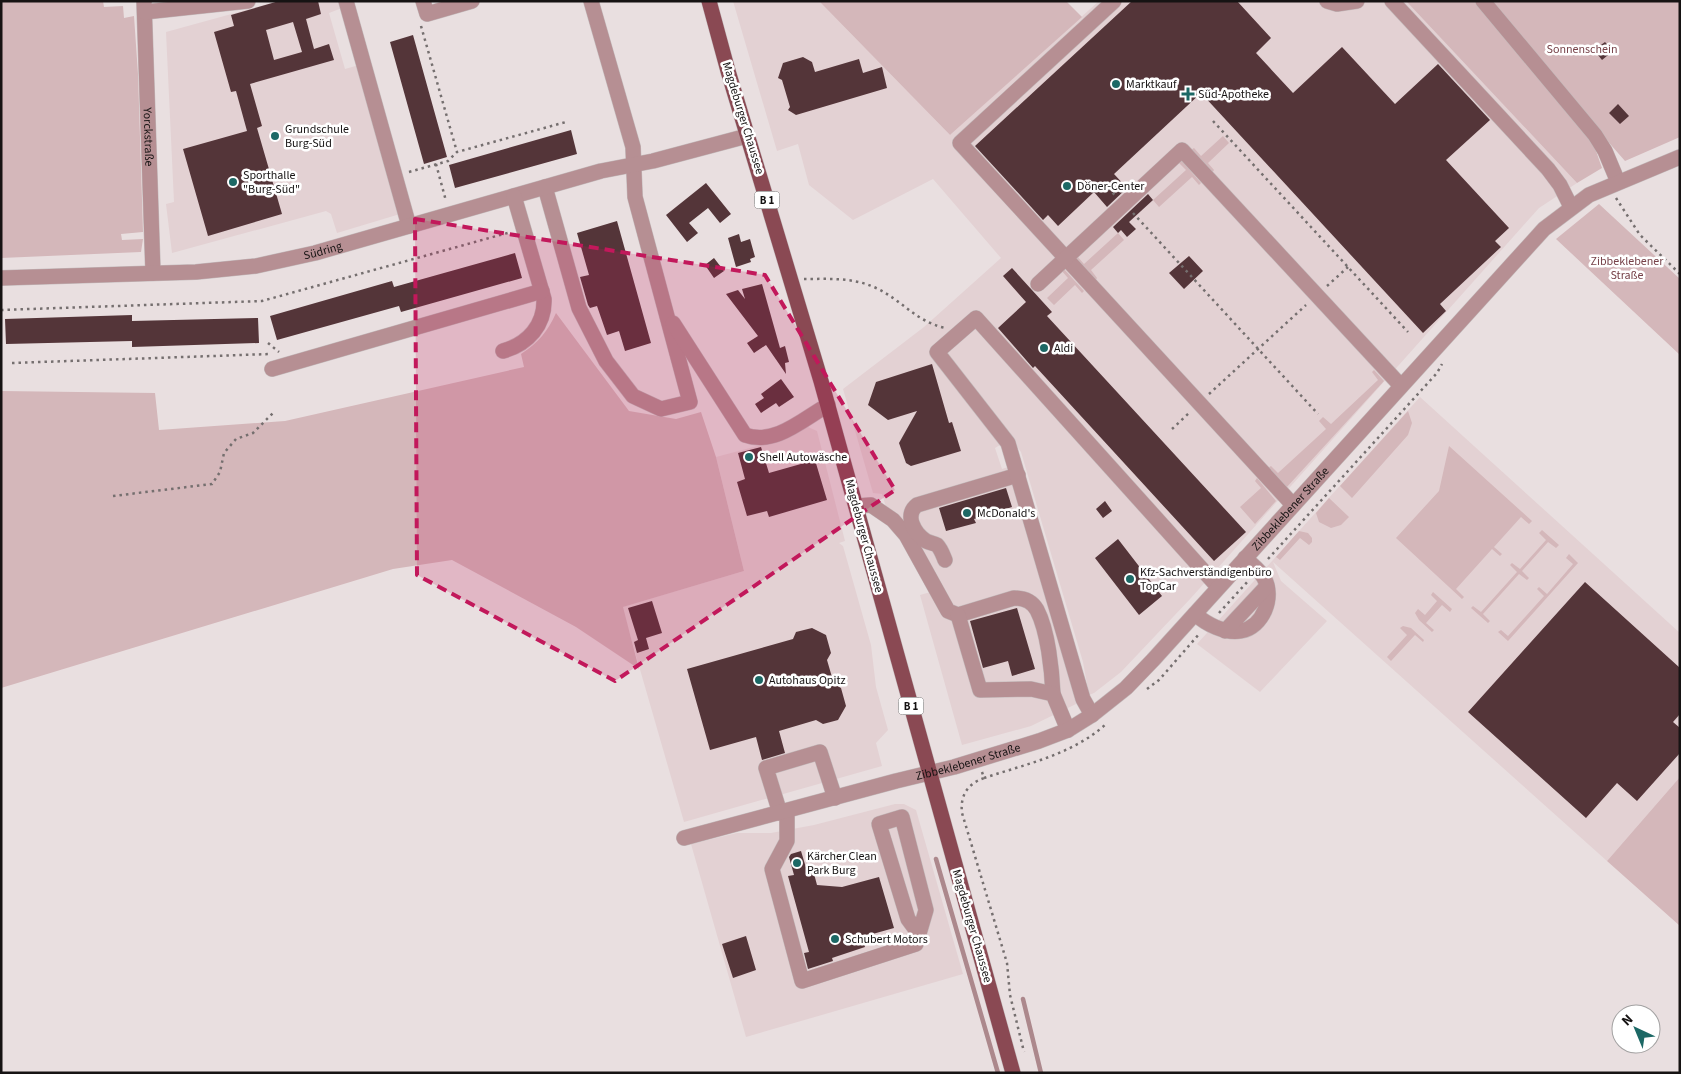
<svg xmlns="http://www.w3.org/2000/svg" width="1681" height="1074" viewBox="0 0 1681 1074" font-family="'Source Sans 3',sans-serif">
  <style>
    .built { fill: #e3d1d3 }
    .green { fill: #d4b7ba }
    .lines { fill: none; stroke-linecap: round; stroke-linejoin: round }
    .stream { stroke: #ac888c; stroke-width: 4.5 }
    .building { fill: #543539; fill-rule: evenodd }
    .minor-casing { stroke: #c3babb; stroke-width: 16 }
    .major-casing { stroke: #c3babb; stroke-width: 16 }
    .path { stroke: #756f6f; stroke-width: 2.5; stroke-dasharray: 2.5 4; stroke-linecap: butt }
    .minor { stroke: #b68f93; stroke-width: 15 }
    .major { stroke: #8a4953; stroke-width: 15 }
    .marked { fill: #c2185b; fill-opacity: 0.2; stroke: #c2185b; stroke-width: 4; stroke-dasharray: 10 6; stroke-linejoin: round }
    .poi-dot { fill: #1c6865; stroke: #fff; stroke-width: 2 }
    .labels { text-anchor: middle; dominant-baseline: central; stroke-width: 5; stroke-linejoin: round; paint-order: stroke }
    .shield { fill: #fff; stroke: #5c5a5a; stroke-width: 1 }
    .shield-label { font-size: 11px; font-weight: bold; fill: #161313 }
    .park-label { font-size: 12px; fill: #774249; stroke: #fff }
    .poi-label { font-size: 12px; fill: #161313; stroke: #fff; text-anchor: start }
    .street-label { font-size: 12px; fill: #161313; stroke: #fff }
  </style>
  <rect width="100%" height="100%" fill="#e9dfe0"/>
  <path class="built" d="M279,1H340L342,8L329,13L345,69L359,65L400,214L337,233L331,214L326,211L172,253L166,204L174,202L166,32Z
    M733,1H819L950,135L1099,1H1406L1577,183L1539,208L1191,598L1121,672L1094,693L1089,695L1083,662L1021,452L985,406L973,410L1000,445L995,448L1002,469L1008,467L1072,682L1076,704L1031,726L962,745L920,595L941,589L886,507L882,494L873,493L843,389L924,327L1001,258L933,179L853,220L809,185L798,144L777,151Z
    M1420,397L1680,633V777L1607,861L1273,562L1281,581L1327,621L1260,692L1197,644Z
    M808,427L817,431L845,541L839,543L843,546L871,645L876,687L888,730L876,743L882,766L684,822L622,607L744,571L716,457L772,442Z
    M895,804H904L916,810L963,974L746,1037L691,844L737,833H771L814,825Z"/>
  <path class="green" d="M1,1H103L104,7L123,6L124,18L134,16L138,74L143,232L121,234L122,240L143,239L141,252L1,258Z
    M819,1H1066L1082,17L950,135Z
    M1406,1H1476L1590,134L1602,168L1577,183Z
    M1485,1H1680V137L1625,161Z
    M1223,136L1229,143L1208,163L1214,170L1212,173L1191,150L1194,148L1201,156Z
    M1181,160L1201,183L1199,185L1192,177L1159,207L1153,200L1186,170L1178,162Z
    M1599,204L1680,279V355L1556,239Z
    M1118,233L1124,240L1091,270L1097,278L1095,281L1074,258L1077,256L1084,264Z
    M1063,268L1084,291L1082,293L1075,285L1054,305L1047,298L1068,278L1061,270Z
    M556,313L629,411L676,419L701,412L716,457L744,571L623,607L639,669L576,627L452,560L393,569L1,688V391L155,393L159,430L285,421L524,367L521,354C538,343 548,331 556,313Z
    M1374,370L1384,381L1286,488L1268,468L1271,466L1278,473L1326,429L1319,421L1323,417L1331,424L1378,380L1372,372Z
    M1408,411L1412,423L1408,435L1352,498L1340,486Z
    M1449,446L1532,521L1529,524L1521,517L1494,547L1502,554L1500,556L1492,549L1456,589L1464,597L1462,599L1396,538L1439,491Z
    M1257,478L1276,501L1255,524L1240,507L1261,488L1255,481Z
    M1329,498L1349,517L1341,525L1331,528L1319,522L1316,513Z
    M1542,530L1559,545L1556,548L1548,542L1522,571L1529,578L1527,580L1519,574L1483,614L1490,621L1488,623L1471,608L1473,606L1481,612L1517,572L1510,565L1512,563L1520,569L1546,540L1539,533Z
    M1299,531L1308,533L1312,538V542L1309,545L1300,538L1280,560L1276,557Z
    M1569,554L1578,563L1508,641L1498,632L1501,630L1508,636L1544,596L1537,589L1539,587L1547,594L1573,564L1566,558Z
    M1433,592L1452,609L1450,612L1442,605L1426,623L1434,630L1432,632L1419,620L1415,613L1418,609L1425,615L1437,601L1431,595Z
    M1403,626L1411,628L1424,640L1423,642L1415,635L1391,661L1387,657L1407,635L1400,628Z
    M1680,777V926L1607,861Z"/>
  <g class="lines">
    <path class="stream" d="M936,859L998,1073
      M1023,999L1041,1073"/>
  </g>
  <path class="building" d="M279,1H318L321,14L306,19L314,49L329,44L334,60L250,84L262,126L257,128L282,214L208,236L183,149L247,131L236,91L231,92L214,32L234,26L231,15ZM293,22L302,52L274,60L266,30Z
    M1132,1H1237L1271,38L1256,53L1293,93L1342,47L1395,104L1438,64L1490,120L1446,160L1509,228L1495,241L1501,247L1440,304L1446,311L1423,333L1201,93L1114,174L1127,188L1107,207L1094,192L1058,226L1048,215L1043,220L975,146Z
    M413,35L447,157L424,164L390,42Z
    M1605,42L1613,51L1602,60L1594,50Z
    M803,57L812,62L815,72L859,59L863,73L882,67L887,88L796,115L788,110L790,107L782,80L778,78L783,63Z
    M1618,104L1629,116L1620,124L1609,113Z
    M571,130L577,154L455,188L449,165Z
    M706,183L731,214L720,223L708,208L689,223L698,233L687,242L666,215Z
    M1148,194L1153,200L1129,222L1136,229L1127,237L1121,230L1118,233L1113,227Z
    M617,221L651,343L625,351L619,331L607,335L597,306L590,308L588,305L580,277L589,275L577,233Z
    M739,234L741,242L750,239L755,257L750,259L751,262L736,267L728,238Z
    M515,253L522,278L401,312L399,306L277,340L270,316L392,281L394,287Z
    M1189,256L1203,271L1184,289L1169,273Z
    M714,258L724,271L714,278L705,265Z
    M1012,268L1052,312L1047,316L1246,532L1214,561L1035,366L1033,368L998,328L1026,302L1003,276Z
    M762,284L780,348L785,346L789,362L785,363L786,374L766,345L754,353L747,343L758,336L726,294L738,290L745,299L742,289Z
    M132,315V321L258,318L259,343L132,347V341L6,344L5,319Z
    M932,364L949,423L952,422L961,451L911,466L906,463L899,443L917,411L888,420L868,405L876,382Z
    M781,379L794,397L779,407L776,403L761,413L755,404L764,398L761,394Z
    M761,447L769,473L815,460L827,500L769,517L767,511L747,516L737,482L745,479L738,453Z
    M1006,488L1012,507L974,519L976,523L946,531L939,508Z
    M1105,501L1112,511L1103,518L1096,509Z
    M1118,539L1162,596L1139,615L1095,558Z
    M1585,582L1680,668V714L1673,722L1680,728V753L1637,801L1617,783L1586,818L1468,712Z
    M652,601L662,633L646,638L649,649L637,653L634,642L638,640L628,608Z
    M1017,608L1035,669L1012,676L1008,661L983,668L970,621Z
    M812,628L826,635L831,653L827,660L834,684L841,688L846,706L838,720L823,724L816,720L779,731L785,753L762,760L756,737L710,750L687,669L793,639L796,632Z
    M801,851L807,871L813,870L817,885L842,887L879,877L894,928L862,937L865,947L832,958L833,961L808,969L804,953L809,952L788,876L794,875L789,857L791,854Z
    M746,936L756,970L733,978L722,944Z"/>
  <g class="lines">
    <defs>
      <g id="minor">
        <path id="s1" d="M144,1L153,273"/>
        <path d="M346,1L409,226"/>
        <path d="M423,1L427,14L472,1"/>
        <path d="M1114,1L960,143L1293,505"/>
        <path d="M1327,1L1337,4L1357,1"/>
        <path d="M1392,1L1548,169L1560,185L1571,207"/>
        <path d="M1483,1L1595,135L1605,151L1618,182"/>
        <path d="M145,12L248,1"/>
        <path d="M545,187L579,308L606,361L633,396L661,409L690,402L635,197L633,147L591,1"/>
        <path id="s2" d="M1,278L196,272L256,266L315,253L601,171L653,161L747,136"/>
        <path d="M1038,284L1182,150L1401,386"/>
        <path d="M673,323L745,435C775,446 803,419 828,405"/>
        <path d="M503,351C528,344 545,325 544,299L514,196"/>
        <path d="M272,369L542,291"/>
        <path d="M856,506L871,505L893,520L906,535L948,611L958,615L1014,598C1023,598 1032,601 1037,610C1048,631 1052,671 1053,694"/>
        <path d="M945,560C943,555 941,549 937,545C934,543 930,543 926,541C914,533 904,515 917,505L1018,475"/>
        <path d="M1195,614C1206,624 1225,634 1241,631C1263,627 1275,597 1264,578C1260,570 1251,564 1245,558"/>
        <path d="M958,615L980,690L1031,689L1053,694L1068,730"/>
        <path d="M1225,631L1267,586"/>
        <path d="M1092,715L1083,699L1008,443L937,352L976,318L1218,587"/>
        <path d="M787,811V841L772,869L802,981L916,944L926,910L902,817L879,824L908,919L919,934"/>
        <path d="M780,813L766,768L820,752L835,798"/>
        <path id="s3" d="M684,838L896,781L954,767L1039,741L1068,730L1092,715L1126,688L1153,660L1544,229L1589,195L1680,157"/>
      </g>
      <path id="major" d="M709,1L728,71L821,381L1013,1073"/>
    </defs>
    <use href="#minor" class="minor-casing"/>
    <use href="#major" class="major-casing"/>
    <path class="path" d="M421,26L457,152
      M1213,121L1408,332
      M436,164L446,201
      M409,172L448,161L457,152L566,122
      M1103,184L1115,195
      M1616,198L1640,235L1680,274
      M1133,213L1318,414
      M804,279C828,279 853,277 876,288C902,300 915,321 945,328
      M1327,286L1348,267
      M1,310L262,301L511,232
      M268,343L279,352
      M12,363L270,354
      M1209,394L1306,305
      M1172,429L1189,413
      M113,496L212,484L220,472L224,453L236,439L253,433L273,413
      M1268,559L1437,373L1442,364
      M1219,613L1249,580
      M1147,689L1159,680L1200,633
      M982,772L984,778C967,784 960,796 962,813L1007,963L1010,995L1024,1052
      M984,778C1026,764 1071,755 1105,725"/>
    <use href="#minor" class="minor"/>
    <use href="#major" class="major"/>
  </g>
  <path class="marked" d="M415,219L765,275L895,490L615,681L417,575Z"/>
  <g class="poi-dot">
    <circle cx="1116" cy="84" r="5"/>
    <path d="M1185.5 86.5h5v5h5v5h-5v5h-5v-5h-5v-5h5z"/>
    <circle cx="275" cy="136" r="5"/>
    <circle cx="233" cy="182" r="5"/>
    <circle cx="1067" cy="186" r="5"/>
    <circle cx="1044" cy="348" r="5"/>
    <circle cx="749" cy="457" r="5"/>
    <circle cx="967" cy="513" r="5"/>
    <circle cx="1130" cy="579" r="5"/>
    <circle cx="759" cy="680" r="5"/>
    <circle cx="797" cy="863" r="5"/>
    <circle cx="835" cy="939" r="5"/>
  </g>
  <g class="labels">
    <g class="shield">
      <rect x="754.5" y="191.5" width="25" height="17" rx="4"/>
      <rect x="898.5" y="697.5" width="25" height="17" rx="4"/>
    </g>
    <g class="shield-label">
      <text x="767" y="200">B 1</text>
      <text x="911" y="706">B 1</text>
    </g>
    <g class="park-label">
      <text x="1582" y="49">Sonnenschein</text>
      <text x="1627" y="261">Zibbeklebener<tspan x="1627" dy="14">Straße</tspan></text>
    </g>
    <g class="poi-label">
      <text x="1126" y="84">Marktkauf</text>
      <text x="1198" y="94">Süd-Apotheke</text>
      <text x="285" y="129">Grundschule<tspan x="285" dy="14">Burg-Süd</tspan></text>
      <text x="243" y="175">Sporthalle<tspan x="243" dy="14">"Burg-Süd"</tspan></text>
      <text x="1077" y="186">Döner-Center</text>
      <text x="1054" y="348">Aldi</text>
      <text x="759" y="457">Shell Autowäsche</text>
      <text x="977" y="513">McDonald's</text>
      <text x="1140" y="572">Kfz-Sachverständigenbüro<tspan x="1140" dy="14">TopCar</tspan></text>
      <text x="769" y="680">Autohaus Opitz</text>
      <text x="807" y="856">Kärcher Clean<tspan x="807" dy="14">Park Burg</tspan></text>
      <text x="845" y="939">Schubert Motors</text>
    </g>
    <g class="street-label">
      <text transform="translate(743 118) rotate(73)">Magdeburger Chaussee</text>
      <text stroke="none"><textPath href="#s1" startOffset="136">Yorckstraße</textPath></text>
      <text stroke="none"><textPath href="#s2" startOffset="324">Südring</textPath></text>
      <text stroke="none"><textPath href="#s3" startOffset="714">Zibbeklebener Straße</textPath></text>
      <text transform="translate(864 536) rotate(75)">Magdeburger Chaussee</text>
      <text stroke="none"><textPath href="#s3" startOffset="294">Zibbeklebener Straße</textPath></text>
      <text transform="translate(972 926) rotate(74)">Magdeburger Chaussee</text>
    </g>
  </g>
  <rect width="1681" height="1074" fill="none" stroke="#161313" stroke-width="5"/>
  <g transform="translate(1636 1029) rotate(316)"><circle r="24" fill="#ffffff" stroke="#a2a1a1"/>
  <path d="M0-4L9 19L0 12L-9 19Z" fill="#1c6865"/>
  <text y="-8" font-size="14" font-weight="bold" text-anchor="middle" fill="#161313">N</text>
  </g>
</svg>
